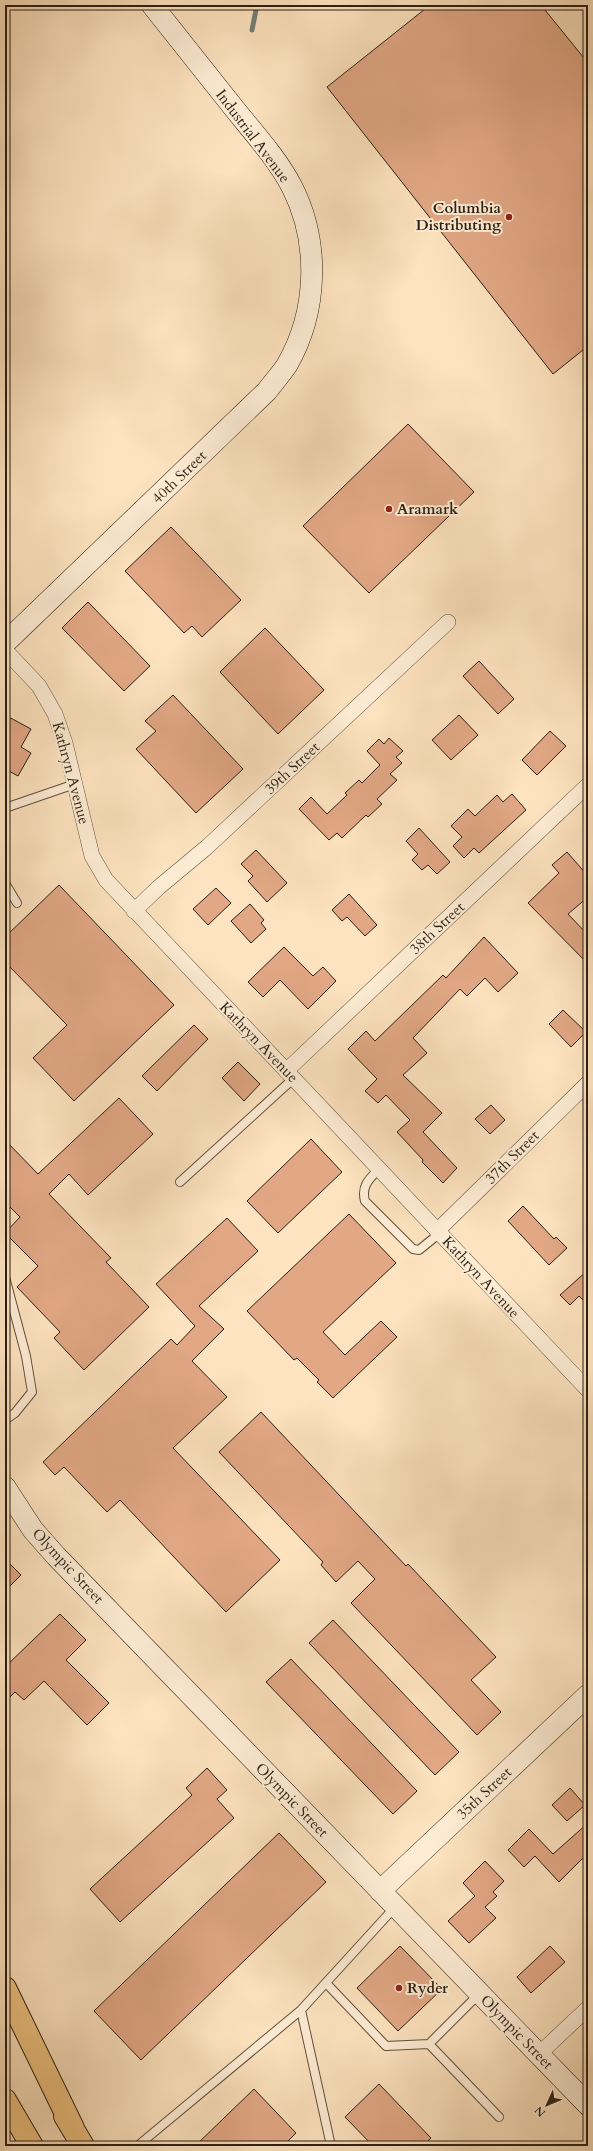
<svg xmlns="http://www.w3.org/2000/svg" width="593" height="2151" viewBox="0 0 593 2151" font-family="Cardo,serif">
  <style>
    .lines { fill: none; stroke-linecap: round; stroke-linejoin: round }
    .stream { stroke: #747d78; stroke-width: 5 }
    .building { fill: #e2a886; stroke: #2b1e13 }
    .lane-casing { stroke: #604f3e; stroke-width: 10 }
    .street-casing { stroke: #604f3e; stroke-width: 16 }
    .secondary-casing { stroke: #2b1e13; stroke-width: 22 }
    .highway-casing { stroke: #2b1e13; stroke-width: 24 }
    .lane { stroke: #feedd5; stroke-width: 8 }
    .street { stroke: #feedd5; stroke-width: 15 }
    .secondary { stroke: #feedd5; stroke-width: 21 }
    .highway { stroke: #eec280; stroke-width: 22 }
    .poi-dot { fill: #8f2418; stroke: #feedd5; stroke-width: 1.5 }
    .labels { text-anchor: middle; dominant-baseline: central; stroke-width: 4; stroke-linejoin: round; paint-order: stroke }
    .street-label { font-size: 15px; fill: #2b1e13; stroke: #feedd5 }
    .poi-label { font-size: 15px; font-weight: bold; fill: #2b1e13; stroke: #feedd5; text-anchor: start }
  </style>
  <rect width="100%" height="100%" fill="#fde3bf"/>
  <filter id="stains"><feTurbulence type="fractalNoise" baseFrequency=".005" numOctaves="4"/><feColorMatrix values="0 0 0 0 .2 0 0 0 0 .09 0 0 0 0 .02 0 0 0 .5 -.17"/></filter>
  <radialGradient id="worn" r=".72"><stop offset=".6" stop-color="#630" stop-opacity="0"/><stop offset="1" stop-color="#630" stop-opacity=".3"/></radialGradient>
  <g class="lines">
    <path class="stream" d="M252,30L257,5"/>
  </g>
  <path class="building" d="M430,5H541L588,63V346L553,374L327,87Z
    M408,424L474,492L369,593L303,526Z
    M171,527L241,600L202,637L192,626L184,633L125,571Z
    M88,602L150,666L124,691L62,628Z
    M265,628L324,690L278,734L220,672Z
    M479,661L514,699L498,714L463,676Z
    M173,695L243,769L196,813L136,749L156,731L145,721Z
    M5,715L31,729L21,747L31,753L18,776L5,769Z
    M459,715L478,735L451,760L432,740Z
    M550,731L566,746L537,775L522,760Z
    M389,738L403,751L396,757L402,763L390,774L397,780L377,799L382,804L368,817L366,815L342,838L337,833L329,840L299,809L311,797L327,814L347,795L345,793L359,780L362,783L380,765L367,751L379,739L384,744Z
    M512,794L526,810L479,853L474,848L464,858L453,846L462,837L451,826L468,809L475,816L497,795L503,802Z
    M419,828L450,862L437,874L428,865L422,870L412,860L418,854L406,841Z
    M256,850L287,883L267,902L248,881L253,876L241,864Z
    M567,852L588,876V897L568,914L588,935V964L528,903L559,873L552,865Z
    M59,885L174,1005L74,1101L33,1058L67,1025L5,962V937Z
    M216,888L231,903L208,925L193,909Z
    M349,894L377,925L365,936L347,917L342,921L332,910Z
    M250,904L264,920L261,923L266,929L251,943L231,921Z
    M484,937L518,973L498,992L485,978L467,996L460,989L413,1038L427,1053L403,1075L442,1113L423,1132L457,1168L443,1183L422,1162L423,1160L397,1132L410,1120L386,1095L378,1103L365,1091L377,1079L348,1049L366,1031L375,1041L443,975L446,978Z
    M284,947L313,976L323,967L336,981L308,1009L280,980L263,997L248,982Z
    M563,1010L586,1032L571,1047L549,1024Z
    M194,1025L208,1039L157,1091L142,1076Z
    M238,1062L260,1084L244,1101L222,1078Z
    M119,1098L153,1134L88,1195L69,1174L49,1194L111,1258L106,1262L149,1307L84,1370L54,1338L60,1332L17,1287L38,1266L5,1233L20,1217L5,1202V1140L38,1174Z
    M491,1105L505,1120L490,1134L475,1119Z
    M311,1139L342,1172L278,1233L247,1201Z
    M523,1206L554,1239L556,1237L567,1248L549,1265L508,1221Z
    M349,1214L396,1263L323,1332L345,1355L381,1321L397,1337L333,1398L317,1382L319,1380L297,1358L294,1360L247,1311Z
    M227,1218L258,1251L199,1306L224,1329L192,1361L227,1397L173,1448L280,1560L226,1612L120,1500L107,1512L64,1467L55,1475L43,1462L171,1339L177,1345L195,1326L156,1284Z
    M588,1270V1305L579,1296L570,1305L560,1295Z
    M261,1412L406,1566L408,1564L496,1657L471,1680L501,1712L477,1735L351,1603L375,1579L358,1561L336,1582L321,1565L323,1562L219,1452Z
    M5,1559L21,1575L5,1591Z
    M60,1614L86,1640L66,1660L109,1703L87,1725L44,1681L24,1700L15,1692L5,1702V1667Z
    M333,1620L459,1752L435,1775L309,1643Z
    M291,1659L417,1791L393,1814L266,1682Z
    M207,1768L227,1790L217,1799L234,1818L120,1922L90,1889L192,1795L186,1788Z
    M570,1788L585,1805L567,1821L552,1805Z
    M588,1823V1853L559,1882L535,1856L524,1867L508,1850L529,1829L553,1854Z
    M279,1833L326,1882L141,2060L94,2011Z
    M485,1861L504,1881L493,1892L497,1896L485,1907L496,1918L469,1943L448,1921L475,1896L463,1883Z
    M400,1946L442,1989L398,2031L357,1988Z
    M550,1946L565,1962L531,1993L517,1977Z
    M379,2084L431,2138L423,2146H373L345,2117Z
    M254,2089L296,2133L283,2146H195Z"/>
  <g class="lines">
    <defs>
      <path id="lane" d="M5,808L75,784
        M5,883L17,903
        M379,1169C369,1179 361,1186 365,1201L413,1249L419,1250L440,1233
        M180,1182L293,1079
        M5,1277L26,1356L32,1392L15,1413L5,1420
        M326,1983L386,2046L429,2044
        M479,1994L429,2044L499,2117
        M143,2146L141,2143L301,2010
        M331,2146L301,2010L395,1907"/>
      <path id="street" d="M5,650L39,686L55,714L65,743L92,856L106,880L588,1390
        M134,911L159,887L207,847L448,622
        M286,1071L588,785
        M437,1231L588,1083
        M539,2054L588,2008"/>
      <path id="secondary" d="M5,643L267,391C273,383 281,374 287,365C318,311 320,242 292,187C277,158 253,132 233,107C206,73 179,39 152,5
        M5,1487L33,1530L56,1556L588,2105
        M380,1891L588,1695"/>
      <path id="highway" d="M5,1988L73,2128
        M5,2100L32,2146
        M65,2116L83,2146"/>
    </defs>
    <use href="#lane" class="lane-casing"/>
    <use href="#street" class="street-casing"/>
    <use href="#secondary" class="secondary-casing"/>
    <use href="#highway" class="highway-casing"/>
    <use href="#lane" class="lane"/>
    <use href="#street" class="street"/>
    <use href="#secondary" class="secondary"/>
    <use href="#highway" class="highway"/>
  </g>
  <g class="poi-dot">
    <circle cx="509" cy="217" r="4"/>
    <circle cx="389" cy="509" r="4"/>
    <circle cx="399" cy="1988" r="4"/>
  </g>
  <g class="labels">
    <g class="street-label">
      <text transform="translate(253 136) rotate(53)">Industrial Avenue</text>
      <text transform="translate(179 477) rotate(-44)">40th Street</text>
      <text transform="translate(292 768) rotate(-43)">39th Street</text>
      <text transform="translate(71 773) rotate(75)">Kathryn Avenue</text>
      <text transform="translate(437 928) rotate(-43)">38th Street</text>
      <text transform="translate(259 1042) rotate(46)">Kathryn Avenue</text>
      <text transform="translate(512 1157) rotate(-45)">37th Street</text>
      <text transform="translate(481 1277) rotate(47)">Kathryn Avenue</text>
      <text transform="translate(68 1566) rotate(47)">Olympic Street</text>
      <text transform="translate(484 1793) rotate(-43)">35th Street</text>
      <text transform="translate(292 1800) rotate(46)">Olympic Street</text>
      <text transform="translate(517 2032) rotate(46)">Olympic Street</text>
    </g>
    <g class="poi-label">
      <text x="501" y="208" text-anchor="end">Columbia<tspan x="501" dy="17">Distributing</tspan></text>
      <text x="397" y="509">Aramark</text>
      <text x="407" y="1988">Ryder</text>
    </g>
  </g>
  <rect width="593" height="2151" fill="none" stroke="#fde3bf" stroke-width="20"/>
  <rect x="6" y="6" width="581" height="2139" fill="none" stroke="#2b1e13" stroke-width="2"/>
  <rect x="10" y="10" width="573" height="2131" fill="none" stroke="#2b1e13"/>
  <g transform="translate(547 2105) rotate(226)" stroke="#feedd5" stroke-width="3" paint-order="stroke">
  <path d="M0-3L7 15L0 10L-7 15Z" fill="#2b1e13"/>
  <text y="-6" font-size="11" font-weight="bold" text-anchor="middle" fill="#2b1e13">N</text>
  </g>
  <rect width="100%" height="100%" filter="url(#stains)"/>
  <rect width="100%" height="100%" fill="url(#worn)"/>
</svg>
